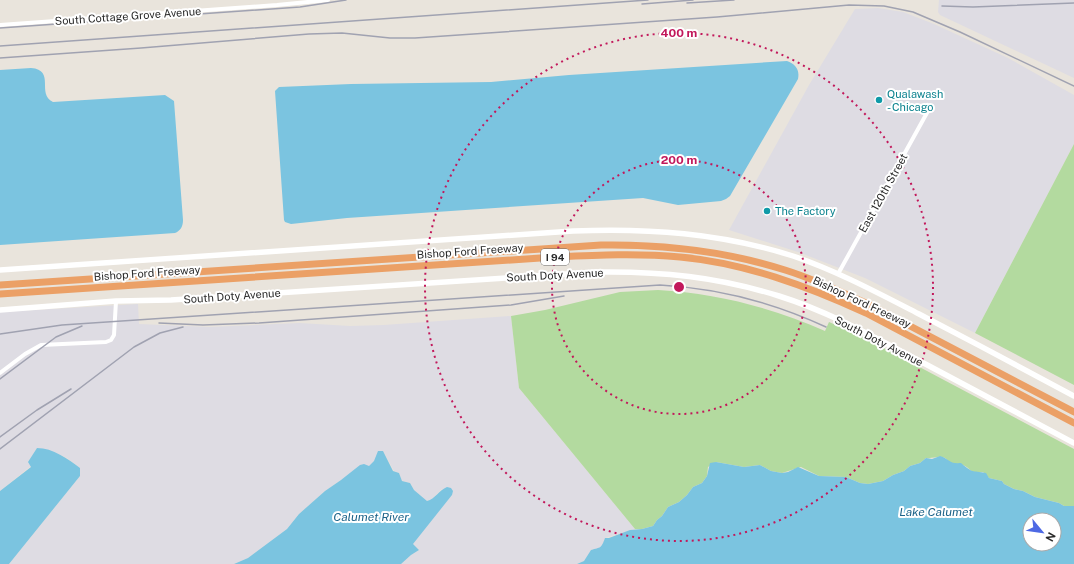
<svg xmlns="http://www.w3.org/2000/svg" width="1074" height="564" viewBox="0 0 1074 564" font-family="'Public Sans',sans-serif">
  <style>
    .industrial { fill: #dedce3 }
    .green { fill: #b3da9f }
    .water { fill: #7bc4e0; fill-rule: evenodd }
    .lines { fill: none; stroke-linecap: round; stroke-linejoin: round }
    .street { stroke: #fff; stroke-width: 4 }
    .secondary { stroke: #fff; stroke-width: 5.5 }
    .highway { stroke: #eba066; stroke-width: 7 }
    .rail { stroke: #a0a2b1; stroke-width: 1.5 }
    .ring { fill: none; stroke: #c2185b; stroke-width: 2; stroke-dasharray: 2 4 }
    .culture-dot { fill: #0f9aa8; stroke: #fff; stroke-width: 1.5 }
    .labels { text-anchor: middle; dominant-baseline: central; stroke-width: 4; stroke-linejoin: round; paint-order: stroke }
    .shield { fill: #fff; stroke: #696969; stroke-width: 1 }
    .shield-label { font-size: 10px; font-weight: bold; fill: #292929 }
    .street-label { font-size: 11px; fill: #292929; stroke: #fff }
    .culture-label { font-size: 11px; fill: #0d838f; stroke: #fff; text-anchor: start }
    .water-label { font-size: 12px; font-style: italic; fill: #1c6389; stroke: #fff }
    .centre { fill: #c2185b; stroke: #fff; stroke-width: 2 }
    .ring-label { font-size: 12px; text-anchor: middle; font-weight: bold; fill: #c2185b; stroke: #fff; stroke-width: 4; stroke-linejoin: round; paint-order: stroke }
  </style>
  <rect width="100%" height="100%" fill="#e9e4dc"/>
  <path class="industrial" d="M939,0H1074V78L940,15L938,12Z
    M878,8L903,12L934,24L1008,58L1074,95V144L975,333L865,278L798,252L729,230L809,85L855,9Z
    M138,304L139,324L209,327L299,323L350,326L384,325L511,316L519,388L635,529L605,538L603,545L598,549H592L584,561L577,564H401L411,555L419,550L412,544L452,495L442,489L431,500L427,501L414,490L410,483L402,481L399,473L394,471L383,451L369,467L341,480L325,491L299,514L287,529L267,544L248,558L234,564H9L80,476V468L67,458L53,452L37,448L29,462L31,466L0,491V312Z"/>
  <path class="green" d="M1074,144V385L975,333Z
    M658,290C716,293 773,308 825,331L829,322L861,336L1074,449V506H1064L1059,503L1035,497L1023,491L1014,489L1004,484L1002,481L989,478L983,472C969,474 972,469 963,465C960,464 956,464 953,464C949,463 948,460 945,458C939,455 933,459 926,458L920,463L910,466L904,471L893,475L883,481L868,484L860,483L846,477L819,476L801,467L782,473L771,471L760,465L744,467L716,462L708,467L707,476L702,483L693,487L687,495L679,502L668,507L662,516L657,520L653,526L642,529H635L519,388L511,316L545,310L620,292Z"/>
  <path class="water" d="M787,61C795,64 800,69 798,79L730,196L726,199L721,201L678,205L643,198L347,218L291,224L285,222L284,220L275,91L279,87L351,84L491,82L569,75Z
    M31,68C56,70 36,94 53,102L165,95L174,101L183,220C183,227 180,231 175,233L0,245V70Z
    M37,448C53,448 68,459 80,468V476L9,564H0V491L31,467L28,462Z
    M378,451H383L393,471L399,473L402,481L410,483L414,490L427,501C435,499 439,490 447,487L451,488L453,491L452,495L413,544L419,550L411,555L401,564H234L248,558L287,529L299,514L325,491L341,480L360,465L364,464L369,466L374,461Z
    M940,456C950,459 948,464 961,463C974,474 971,470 986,473L989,478L1002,481L1004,484L1014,489L1023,491L1035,497L1059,503L1064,506H1074V564H577L584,561L591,550C601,547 601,549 605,538H609L630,530L642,529L653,526L657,520L662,516L668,507L679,502L687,495L693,487L702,483L707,476L710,463L716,462L744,467L760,465L771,471L782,473L788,472L798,467L819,476L846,477L860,483L868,484L883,481L893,475L904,471L910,466L920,463L926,458L932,459ZM1030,520H1054V544H1030Z"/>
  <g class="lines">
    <path class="street" d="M0,25L277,5L328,0
      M838,274L928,111
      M0,373L25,354L41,345L106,342L111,340L114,335L116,301"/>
    <path class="secondary" d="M0,270L573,231C649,228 720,233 793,256C837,271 878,293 919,314C971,341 1022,368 1074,396
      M0,310L116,301L171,300L597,272C661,271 718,277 779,296C827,311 872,336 916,359C969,387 1021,415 1074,443"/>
    <path class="highway" d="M0,285L601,245C664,244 725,251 785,270C814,279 842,292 870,305L1074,412
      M0,294L555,257C597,255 638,253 680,257C745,263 807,286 866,313L1074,423"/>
    <path class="rail" d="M687,3L734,0
      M642,4L693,0
      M942,6L973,7L1074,3
      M0,28L300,7L346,0
      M0,46L648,0
      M0,58L141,48L309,34L342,33L390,38H415L717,17L849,5L884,6L913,12L960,32L1074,86
      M159,323L203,325L259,323L511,305L564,296
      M0,334L62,325L660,285C717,288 774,303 826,327
      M0,379L56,337L82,326
      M0,437L37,410L71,389
      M0,449L134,347L160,333L183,327"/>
  </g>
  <g class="ring">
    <circle cx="679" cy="287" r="127"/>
    <circle cx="679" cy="287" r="254"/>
  </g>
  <g class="culture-dot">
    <circle cx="879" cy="100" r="4"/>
    <circle cx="767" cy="211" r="4"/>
  </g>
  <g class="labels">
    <rect class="shield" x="541" y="249" width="28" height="16" rx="3"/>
    <g class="shield-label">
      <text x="555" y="257">I 94</text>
    </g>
    <g class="street-label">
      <text transform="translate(128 16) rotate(-4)">South Cottage Grove Avenue</text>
      <text transform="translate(883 193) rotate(-61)">East 120th Street</text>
      <text transform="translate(470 251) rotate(-4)">Bishop Ford Freeway</text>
      <text transform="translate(147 273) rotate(-4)">Bishop Ford Freeway</text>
      <text transform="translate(555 275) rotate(-3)">South Doty Avenue</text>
      <text transform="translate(232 296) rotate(-4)">South Doty Avenue</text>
      <text transform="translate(862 302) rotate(25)">Bishop Ford Freeway</text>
      <text transform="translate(879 341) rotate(27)">South Doty Avenue</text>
    </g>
    <g class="culture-label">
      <text x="887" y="94">Qualawash<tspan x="887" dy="13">- Chicago</tspan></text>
      <text x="775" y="211">The Factory</text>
    </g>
    <g class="water-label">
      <text x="936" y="512">Lake Calumet</text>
      <text x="371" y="517">Calumet River</text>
    </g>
  </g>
  <circle cx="679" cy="287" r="6" class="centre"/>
  <g class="ring-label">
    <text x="679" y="37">400 m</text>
    <text x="679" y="164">200 m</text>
  </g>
  <g transform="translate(1042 532) rotate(119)"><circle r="19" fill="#ffffff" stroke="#a9a9a9"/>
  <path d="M0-3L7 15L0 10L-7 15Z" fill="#4e69e4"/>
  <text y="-6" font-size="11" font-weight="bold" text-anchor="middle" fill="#292929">N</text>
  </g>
</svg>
